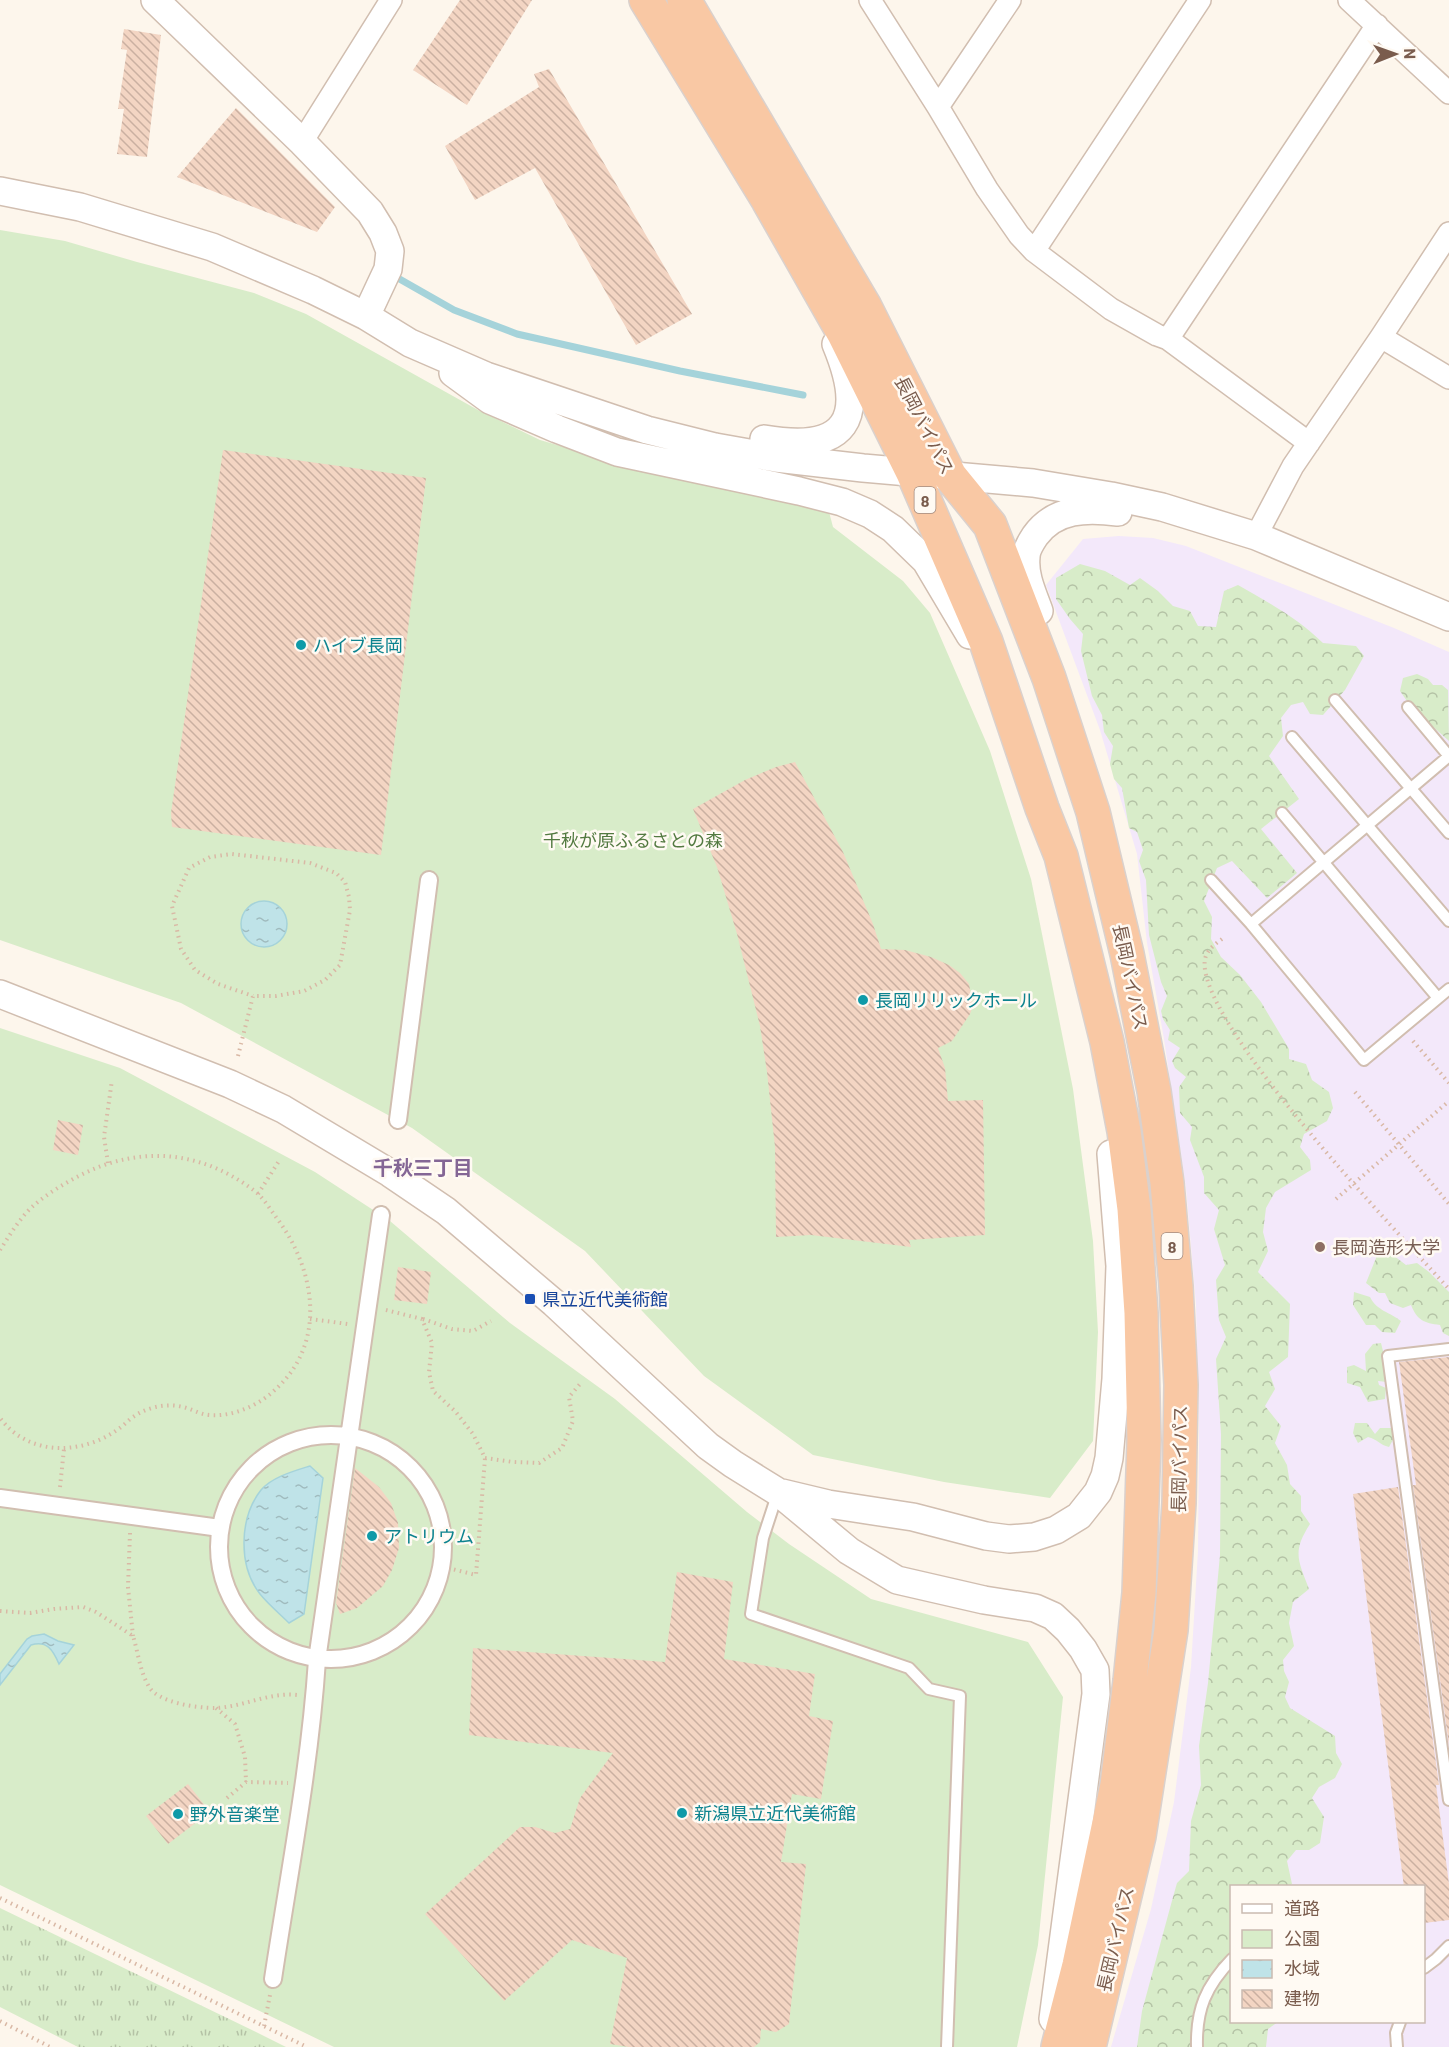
<svg xmlns="http://www.w3.org/2000/svg" width="1449" height="2047" viewBox="0 0 1449 2047" font-family="Barlow,'Noto Sans JP',sans-serif">
  <style>
    .education { fill: #f3e8fa; fill-rule: evenodd }
    .grass { fill: url(#grass-tufts) }
    .forest { fill: url(#forest-crowns) }
    .green { fill: #d8ecc9 }
    .water { fill: url(#water-ripples); stroke: #a5d3da; stroke-width: 1.5 }
    .lines { fill: none; stroke-linecap: round; stroke-linejoin: round }
    .stream { stroke: #a5d3da; stroke-width: 7 }
    .building { fill: url(#building-back-hatch) }
    .service-casing { stroke: #d1beb0; stroke-width: 14 }
    .pedestrian-casing { stroke: #d1beb0; stroke-width: 20 }
    .minor-casing { stroke: #d1beb0; stroke-width: 24 }
    .tertiary-casing { stroke: #d1beb0; stroke-width: 30 }
    .trunk-casing { stroke: #dad1cd; stroke-width: 36 }
    .path { stroke: #d9b8a5; stroke-width: 4; stroke-dasharray: 1.5 4.5; stroke-linecap: butt }
    .service { stroke: #fff; stroke-width: 10 }
    .pedestrian { stroke: #fff; stroke-width: 16 }
    .minor { stroke: #fff; stroke-width: 21 }
    .tertiary { stroke: #fff; stroke-width: 27 }
    .trunk { stroke: #f9c8a4; stroke-width: 33 }
    .culture-dot { fill: #0f9aa8; stroke: #fffaf3; stroke-width: 2 }
    .education-dot { fill: #8d6e63; stroke: #fffaf3; stroke-width: 2 }
    .transit-dot { fill: #1a4fb4; stroke: #fffaf3; stroke-width: 2 }
    .labels { text-anchor: middle; dominant-baseline: central; stroke-width: 5; stroke-linejoin: round; paint-order: stroke }
    .shield { fill: #fffaf3; stroke: #a28b7f; stroke-width: 1.5 }
    .shield-label { font-size: 16px; font-weight: bold; fill: #7a5c4d }
    .street-label { font-size: 18px; fill: #7a5c4d; stroke: #fffaf3 }
    .culture-label { font-size: 18px; fill: #0d838f; stroke: #fffaf3; text-anchor: start }
    .park-label { font-size: 18px; fill: #537a41; stroke: #fffaf3 }
    .education-label { font-size: 18px; fill: #785e54; stroke: #fffaf3; text-anchor: start }
    .transit-label { font-size: 18px; fill: #164399; stroke: #fffaf3; text-anchor: start }
    .neighbourhood-label { font-size: 20px; font-weight: bold; fill: #846695; stroke: #fffaf3 }
  </style>
  <defs>
    <pattern id="grass-tufts" width="24" height="20" patternUnits="userSpaceOnUse" patternTransform="scale(1.5)"><rect width="24" height="20" fill="#d8ecc9"/><path d="M3 7l-1-3M5 7V3M7 7l1-3M15 17l-1-3M17 17v-4M19 17l1-3" fill="none" stroke="#b4c2a5"/></pattern>
    <pattern id="forest-crowns" width="20" height="18" patternUnits="userSpaceOnUse" patternTransform="scale(1.5)"><rect width="20" height="18" fill="#d8ecc9"/><path d="M2 6a3 3 0 1 1 6 0M12 15a3 3 0 1 1 6 0" fill="none" stroke="#b4c2a5"/></pattern>
    <pattern id="water-ripples" width="26" height="14" patternUnits="userSpaceOnUse" patternTransform="scale(1.5)"><rect width="26" height="14" fill="#bfe3e8"/><path d="M2 4q2-2 4 0t4 0M15 11q2-2 4 0t4 0" fill="none" stroke="#a0bbbe"/></pattern>
    <pattern id="building-back-hatch" width="6" height="6" patternUnits="userSpaceOnUse" patternTransform="scale(1.5)"><rect width="6" height="6" fill="#f3d5c3"/><path d="M-1 5l2 2M0 0l6 6M5-1l2 2" fill="none" stroke="#cab0a1"/></pattern>
  </defs>
  <rect width="100%" height="100%" fill="#fdf6ec"/>
  <path class="education" d="M1119,536L1153,538L1186,546L1394,628L1449,652V2047H1111L1151,1909L1174,1802L1191,1667L1198,1551L1199,1433L1196,1305L1186,1188L1164,1039L1147,943L1137,854L1100,730L1046,585L1083,539ZM1232,1886H1424V2022H1232Z"/>
  <path class="grass" d="M0,1908L256,2032L286,2047H78L0,2007Z"/>
  <path class="forest" d="M1080,564L1105,571L1130,585L1140,578L1158,591L1173,606L1190,611L1198,626L1216,627L1224,591L1238,585C1268,602 1299,619 1323,643L1356,646L1364,656L1345,690L1323,715L1310,714L1303,702L1291,705L1281,718L1283,736L1269,756L1299,799L1261,829L1297,873L1267,898L1232,861L1217,868L1204,901L1212,917L1211,939L1221,957L1240,975L1261,1002L1289,1049V1059L1306,1064L1312,1080L1329,1092L1333,1108L1327,1121L1304,1134L1300,1147L1310,1160L1311,1170L1275,1192L1266,1208L1263,1232L1268,1251L1258,1272L1290,1304L1288,1357L1269,1372L1275,1389L1265,1406L1281,1426L1275,1443L1287,1465L1290,1484L1301,1496V1511L1310,1524C1292,1552 1298,1560 1309,1589L1293,1602L1289,1623L1294,1646L1283,1660L1284,1671L1289,1682L1285,1697L1290,1708L1335,1736L1336,1753L1342,1764L1335,1778L1319,1787L1312,1798L1324,1817L1320,1843L1309,1850H1296L1287,1861L1292,1884L1288,1886H1232V2022H1278L1268,2029L1266,2047H1137L1142,2011L1173,1897L1177,1883L1189,1871L1191,1821L1201,1785L1199,1746L1208,1683L1220,1555L1221,1434L1216,1359L1226,1337L1219,1320L1216,1280L1225,1265L1214,1229L1219,1210L1204,1193V1177L1190,1140L1192,1127L1180,1113L1179,1087L1186,1077L1175,1068L1172,1061L1180,1048L1168,1040L1170,1030L1163,1019L1161,1011L1167,996L1161,982L1149,935L1146,880L1139,861L1143,850L1137,832L1129,828L1122,788L1114,779L1110,764L1113,746L1104,732L1102,715L1092,696L1081,651L1083,634L1070,619L1056,599V578Z
    M1417,674L1428,679L1433,685H1442L1448,690L1449,741L1411,707L1400,691L1403,678Z
    M1389,1252L1406,1265L1417,1263L1429,1272L1449,1292V1336L1443,1333L1440,1325C1424,1323 1417,1320 1411,1305L1403,1308L1390,1303L1385,1293H1379L1366,1283L1378,1253Z
    M1354,1292L1370,1297C1377,1311 1390,1312 1401,1321L1395,1333L1382,1332L1375,1325H1366L1353,1305Z
    M1381,1343L1383,1351H1391L1387,1382L1378,1381L1379,1385L1386,1388L1385,1399L1368,1402L1360,1387L1347,1383V1367L1354,1365L1366,1371L1365,1354L1373,1344Z
    M1355,1423H1367L1375,1434L1380,1428H1393L1394,1438L1389,1447C1380,1445 1377,1439 1368,1437L1358,1443L1353,1433Z"/>
  <path class="green" d="M0,230L65,241L137,262L254,293L306,314L478,410L540,440L626,465L752,495L828,508L833,527L903,581L930,613L990,751L1031,879L1073,1089L1093,1241L1098,1332L1093,1441L1050,1498L944,1482L813,1455L704,1376L585,1251L412,1128L181,1003L0,940Z
    M0,1028L120,1068L315,1172L390,1221L510,1323L615,1399L747,1512L789,1544L871,1599L1028,1642L1063,1697L1038,1945L1017,2047H334L0,1885Z"/>
  <path class="water" d="M241 924a23 23 0 1 1 46 0a23 23 0 1 1-46 0Z
    M310,1466L323,1478L304,1614L289,1623C280,1614 268,1604 260,1594C238,1566 239,1518 261,1490C272,1477 294,1471 310,1466Z
    M44,1634L58,1641L74,1645L59,1664C53,1650 47,1640 31,1645L0,1685V1674L27,1639L32,1636Z"/>
  <g class="lines">
    <path class="stream" d="M396,277L454,310L517,334L680,371L803,395"/>
  </g>
  <path class="building" d="M460,0H532L467,105L413,70Z
    M124,29L161,35L147,157L117,154L124,109H118L127,50L121,49Z
    M549,69L692,314L636,345L535,168L475,200L445,146L539,87L534,74Z
    M236,108L335,207L317,232L177,177Z
    M223,450L426,478L381,855L172,827L171,813Z
    M795,762L843,852L873,924L881,949L905,950L931,957L949,965L960,973L969,984L973,1006L970,1014L952,1041L938,1048L945,1068L948,1101L983,1100L985,1235L909,1240L911,1247L811,1235L776,1237L775,1147L767,1072L760,1026L737,934L717,867L693,809L745,780L776,767Z
    M58,1120L83,1125L78,1155L53,1150Z
    M398,1267L431,1272L427,1304L394,1300Z
    M1449,1357V1745L1413,1485H1416L1399,1362Z
    M355,1468L379,1487L391,1503L398,1523L399,1548L392,1570L383,1586L357,1608L340,1614L336,1603Z
    M1398,1487L1439,1785H1436L1449,1884V1920L1424,1923V1887H1404L1353,1494Z
    M677,1572L733,1582L724,1659L815,1674L809,1716L833,1721L821,1799L792,1794L781,1862L806,1864L789,2024L776,2032L761,2029L760,2042L754,2047H629L610,2044L627,1958L572,1940L504,2001L425,1914L520,1827H535L555,1833L570,1829L580,1798L613,1753L469,1735L473,1648L665,1662Z
    M188,1784L210,1812L168,1844L146,1816Z"/>
  <g class="lines">
    <defs>
      <path id="service" d="M1335,700L1449,833
        M1408,707L1448,755
        M1292,737L1449,921
        M1449,756L1251,924L1364,1060L1449,989
        M1282,813L1438,998
        M1211,880L1251,924
        M1449,1349L1388,1356L1449,1800
        M778,1492L763,1538L751,1614L909,1668L929,1689L960,1696L947,2047
        M1424,1968L1436,1959L1449,1946
        M1197,2047C1196,2009 1206,1986 1232,1959
        M1397,2047L1396,2033L1400,2022"/>
      <path id="pedestrian" d="M398,1120L429,880
        M219 1547a112 112 0 1 1 224 0a112 112 0 1 1-224 0Z
        M0,1498L220,1528
        M273,1979C289,1873 310,1767 317,1660L381,1215"/>
      <path id="minor" d="M870,0L938,107L987,189L1019,235L1034,251L1111,309L1157,335L1168,339L1309,443
        M1349,0L1449,93
        M938,107L1010,0
        M302,142L391,0
        M1034,251L1200,0
        M1381,337L1449,378
        M1168,339L1377,25
        M1256,536L1293,466L1381,337L1449,233"/>
      <path id="tertiary" d="M155,0L302,142L370,212L383,233L390,251L388,269L366,316
        M0,191L80,207L212,247L313,290L366,316L410,343L486,376L647,430L715,447L776,458L863,468L1033,483L1111,496L1162,507L1256,536L1449,617
        M453,373L490,400L557,429L617,452L799,491L842,502L870,514L893,529L926,561L970,635
        M764,439C847,453 867,419 836,344
        M1039,611C1033,594 1024,576 1026,557C1026,550 1031,542 1035,536C1055,508 1087,508 1118,512
        M0,994L230,1084L283,1109L390,1173L446,1211L554,1303L708,1446L733,1464L778,1492L849,1551L897,1580L984,1600L1035,1608L1053,1616L1068,1630L1083,1649L1095,1670L1096,1694L1053,2019
        M782,1493L828,1504L913,1517L986,1536L1009,1539L1034,1537L1056,1530L1079,1516L1098,1492L1105,1476L1109,1458L1116,1379L1120,1266L1111,1154"/>
      <path id="trunk" d="M646,0L768,200L843,332L913,473L986,642L1042,808L1061,856L1107,1042L1124,1131L1134,1209L1141,1313L1144,1440L1139,1593L1130,1681L1117,1785L1079,1965L1058,2047
        M684,0L865,307L950,476L990,525L1049,678L1093,812L1127,954L1154,1091L1167,1183L1176,1286L1181,1385L1179,1503L1171,1630L1139,1836L1089,2047"/>
    </defs>
    <use href="#service" class="service-casing"/>
    <use href="#pedestrian" class="pedestrian-casing"/>
    <use href="#minor" class="minor-casing"/>
    <use href="#tertiary" class="tertiary-casing"/>
    <use href="#trunk" class="trunk-casing"/>
    <path class="path" d="M1222,939C1215,944 1207,950 1205,959C1194,1020 1403,1238 1449,1289
      M1413,1041L1449,1083
      M238,1056L253,996H276L304,991L325,980L340,965L350,910L349,897L345,882L336,873L310,863L232,854L210,857L189,868L172,906L181,949L195,970L218,984L253,996
      M1355,1092L1449,1204
      M108,1163L104,1137L112,1080
      M258,1194L279,1161
      M1336,1199L1449,1101
      M0,1250C10,1235 19,1219 32,1207C42,1198 54,1190 66,1183C130,1145 196,1146 256,1192C264,1199 270,1209 276,1217C314,1267 328,1339 278,1387C260,1405 234,1417 209,1415C199,1414 192,1409 183,1407C164,1402 141,1409 128,1421C92,1455 31,1460 0,1418
      M386,1310L422,1319L432,1343L429,1372L433,1391L455,1411L473,1434L485,1458L476,1575L440,1566
      M310,1319L348,1324
      M423,1319L452,1329L473,1331L491,1321
      M485,1458L513,1462L539,1463L562,1448L573,1421L569,1397L580,1384
      M60,1487L64,1449
      M130,1533L128,1587L133,1636
      M0,1611L30,1613L54,1609L83,1607L96,1612L133,1636C138,1652 140,1671 148,1685C156,1703 198,1708 215,1708C243,1707 269,1692 297,1695
      M216,1708L235,1724L245,1757L246,1782
      M227,1798L246,1782L288,1783
      M0,1898L307,2047
      M0,2021L50,2047
      M264,2026L270,1995"/>
    <use href="#service" class="service"/>
    <use href="#pedestrian" class="pedestrian"/>
    <use href="#minor" class="minor"/>
    <use href="#tertiary" class="tertiary"/>
    <use href="#trunk" class="trunk"/>
  </g>
  <g class="culture-dot">
    <circle cx="301" cy="645" r="6"/>
    <circle cx="863" cy="1000" r="6"/>
    <circle cx="372" cy="1536" r="6"/>
    <circle cx="682" cy="1813" r="6"/>
    <circle cx="178" cy="1814" r="6"/>
  </g>
  <circle class="education-dot" cx="1320" cy="1247" r="6"/>
  <rect class="transit-dot" x="524" y="1293" width="12" height="12" rx="3"/>
  <g class="labels">
    <g class="shield">
      <rect x="914.5" y="487" width="21" height="26" rx="4.5"/>
      <rect x="1161.5" y="1233" width="21" height="26" rx="4.5"/>
    </g>
    <g class="shield-label">
      <text x="925" y="500">8</text>
      <text x="1172" y="1246">8</text>
    </g>
    <g class="street-label">
      <text transform="translate(925 425) rotate(63)">長岡バイパス</text>
      <text transform="translate(1131 977) rotate(78)">長岡バイパス</text>
      <text transform="translate(1179 1459) rotate(-89)">長岡バイパス</text>
      <text transform="translate(1115 1939) rotate(-77)">長岡バイパス</text>
    </g>
    <g class="culture-label">
      <text x="313" y="645">ハイブ長岡</text>
      <text x="875" y="1000">長岡リリックホール</text>
      <text x="384" y="1536">アトリウム</text>
      <text x="694" y="1813">新潟県立近代美術館</text>
      <text x="190" y="1814">野外音楽堂</text>
    </g>
    <g class="park-label">
      <text x="633" y="840">千秋が原ふるさとの森</text>
    </g>
    <g class="education-label">
      <text x="1332" y="1247">長岡造形大学</text>
    </g>
    <g class="transit-label">
      <text x="542" y="1299">県立近代美術館</text>
    </g>
    <g class="neighbourhood-label">
      <text x="423" y="1167">千秋三丁目</text>
    </g>
  </g>
  <rect x="1230" y="1885" width="195" height="138" fill="#fffaf3" stroke="#cabbb1" stroke-width="1.5"/>
  <rect x="1242" y="1904" width="30" height="9" fill="#ffffff" stroke="#cabbb1" stroke-width="1.5"/>
  <text x="1284" y="1915" font-size="18" fill="#7a5c4d">道路</text>
  <rect x="1242" y="1930" width="30" height="18" fill="#d8ecc9" stroke="#cabbb1" stroke-width="1.5"/>
  <text x="1284" y="1945" font-size="18" fill="#7a5c4d">公園</text>
  <rect x="1242" y="1960" width="30" height="18" fill="url(#water-ripples)" stroke="#cabbb1" stroke-width="1.5"/>
  <text x="1284" y="1975" font-size="18" fill="#7a5c4d">水域</text>
  <rect x="1242" y="1990" width="30" height="18" fill="url(#building-back-hatch)" stroke="#cabbb1" stroke-width="1.5"/>
  <text x="1284" y="2005" font-size="18" fill="#7a5c4d">建物</text>
  <g transform="translate(1395 54) rotate(89)" stroke="#fffaf3" stroke-width="4.5" paint-order="stroke">
  <path d="M0-4.5L10 22L0 15L-10 22Z" fill="#7a5c4d"/>
  <text y="-9" font-size="16" font-weight="bold" text-anchor="middle" fill="#7a5c4d">N</text>
  </g>
</svg>
